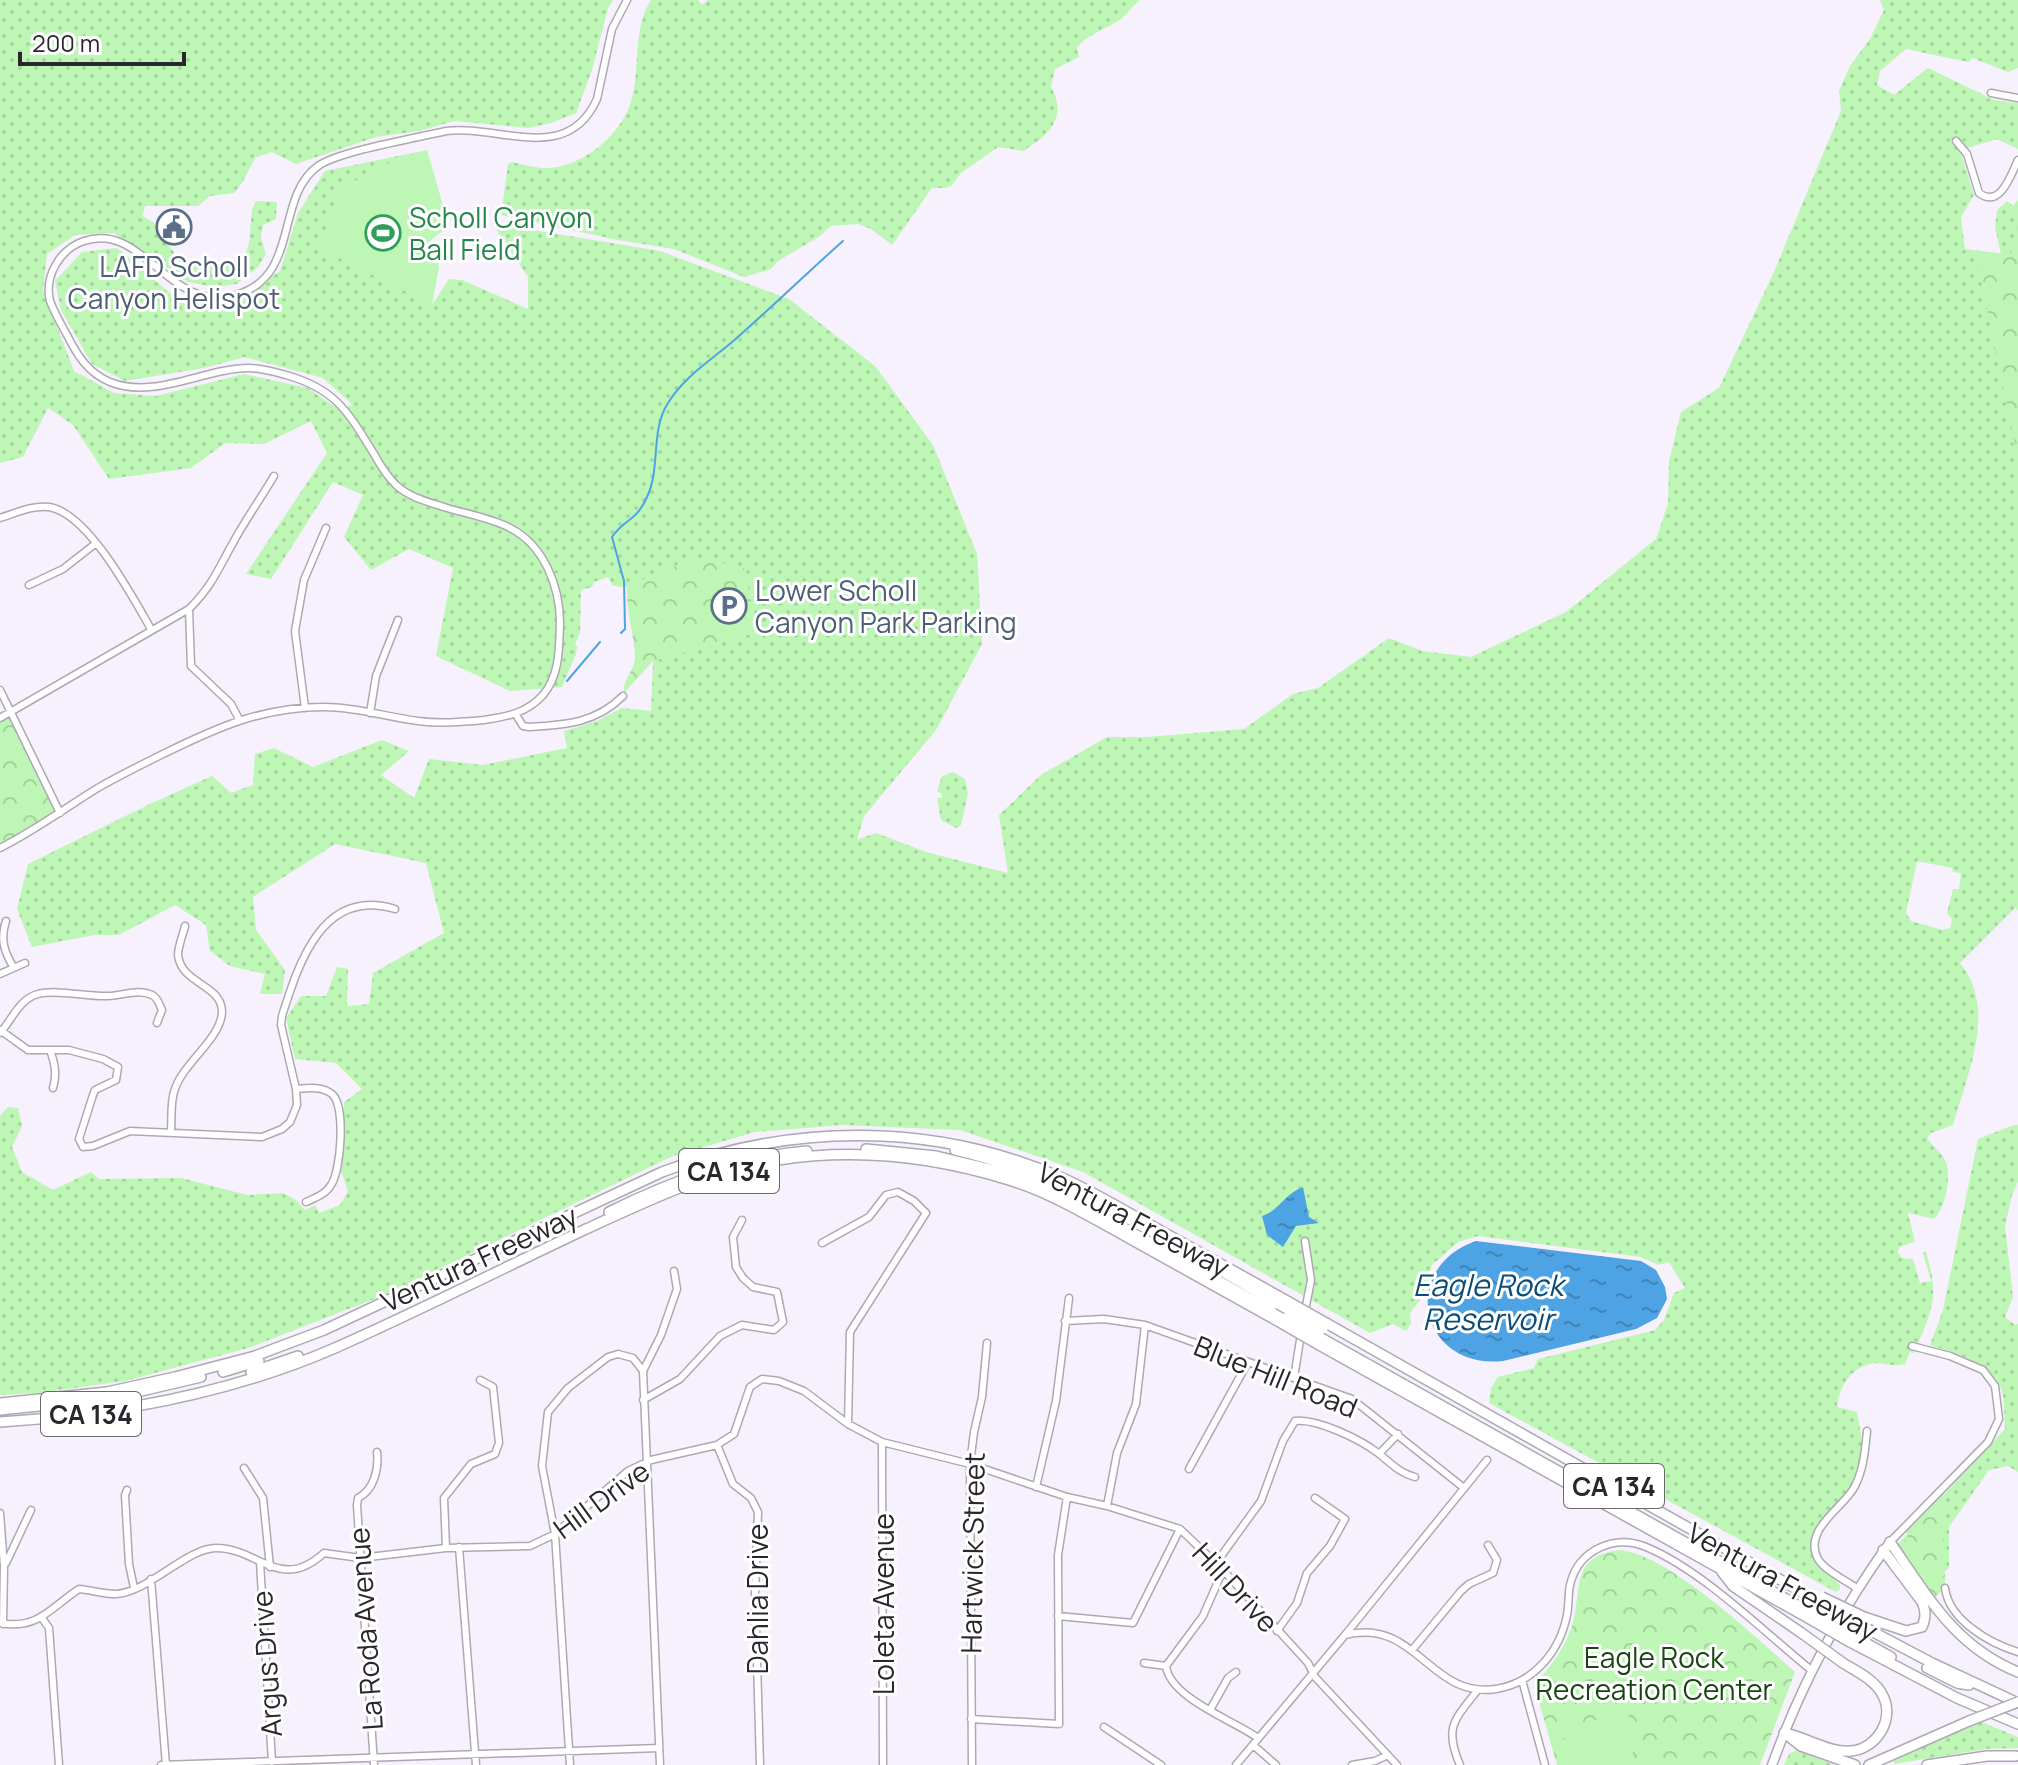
<svg xmlns="http://www.w3.org/2000/svg" width="2018" height="1765" viewBox="0 0 2018 1765" font-family="Manrope,sans-serif">
  <style>
    .grass { fill: url(#grass-dots); fill-rule: evenodd }
    .park { fill: url(#park-crowns) }
    .garden { fill: #bef6b5 }
    .water { fill: url(#water-ripples) }
    .lines { fill: none; stroke-linecap: round; stroke-linejoin: round }
    .stream { stroke: #4da3e3; stroke-width: 2 }
    .minor-casing { stroke: #ada8b4; stroke-width: 9 }
    .major-casing { stroke: #ada8b4; stroke-width: 11 }
    .highway-casing { stroke: #ada8b4; stroke-width: 12 }
    .minor { stroke: #fff; stroke-width: 6 }
    .major { stroke: #fff; stroke-width: 8 }
    .highway { stroke: #fff; stroke-width: 9 }
    .highway-bridge-casing { stroke: #ada8b4; stroke-width: 12; stroke-linecap: butt }
    .highway-bridge { stroke: #fff; stroke-width: 9 }
    .labels { text-anchor: middle; dominant-baseline: central; stroke-width: 6; stroke-linejoin: round; paint-order: stroke }
    .shield { fill: #fff; stroke: #69686b; stroke-width: 2 }
    .shield-label { font-size: 26px; font-weight: bold; fill: #29272c }
    .leisure-label { font-size: 28px; fill: #27864d; stroke: #fff; text-anchor: start }
    .service-label { font-size: 28px; fill: #4e5e75; stroke: #fff }
    .street-label { font-size: 28px; fill: #29272c; stroke: #fff }
    .park-label { font-size: 28px; fill: #184512; stroke: #fff }
    .water-label { font-size: 30px; font-style: italic; fill: #0b4d77; stroke: #fff }
  </style>
  <defs>
    <pattern id="grass-dots" width="8" height="8" patternUnits="userSpaceOnUse" patternTransform="scale(2)"><rect width="8" height="8" fill="#bef6b5"/><path d="M2 2h.1M6 6h.1" fill="none" stroke="#a3d39c" stroke-width="1.8" stroke-linecap="round"/></pattern>
    <pattern id="park-crowns" width="20" height="18" patternUnits="userSpaceOnUse" patternTransform="scale(2)"><rect width="20" height="18" fill="#bef6b5"/><path d="M2 6a3 3 0 1 1 6 0M12 15a3 3 0 1 1 6 0" fill="none" stroke="#a3d39c"/></pattern>
    <pattern id="water-ripples" width="26" height="14" patternUnits="userSpaceOnUse" patternTransform="scale(2)"><rect width="26" height="14" fill="#4da3e3"/><path d="M2 4q2-2 4 0t4 0M15 11q2-2 4 0t4 0" fill="none" stroke="#4085b8"/></pattern>
  </defs>
  <rect width="100%" height="100%" fill="#f6f1fd"/>
  <path class="grass" d="M0,0H613L608,8L592,70L576,113L551,123L528,128L454,121L419,131L376,137L296,164L272,152L255,158L242,183L234,193L210,196L198,206H145L142,216L153,222L178,258L213,267L242,263L249,244L252,209L256,201L277,202L276,219L263,225L261,238L266,254L258,267L237,284L213,287L188,282L114,233L75,235L47,254L43,290L74,371L114,393L156,396L244,374L308,388L338,409L353,405L323,378L245,357L204,368L125,381L92,364L61,310L55,281L82,252L117,248L176,298L230,301L280,271L298,213L325,171L427,150L392,162L339,189L432,305L449,279L462,280L528,309V277L492,223L660,251L789,299L875,366L933,445L977,554L982,644L936,730L864,816L857,840L876,833L926,852L1008,873L999,815L1041,775L1107,737H1147L1244,729L1293,694L1318,688L1389,638L1422,651L1471,657L1566,612L1656,539L1668,504L1669,461L1681,412L1719,388L1774,272L1841,111L1839,91L1850,66L1870,39L1884,10L1880,0H2018V68L2008,72L1972,58L1968,62L1906,49L1880,71L1877,85L1894,95L1928,68L1994,100L2018,103V149L1997,139L1960,150L1974,195L1961,217L1965,249L2001,254L1995,228L1997,210L2007,201L2013,206L2018,200V911L2016,907L1960,963C1998,1009 1967,1075 1953,1125L1931,1133L1927,1139C1932,1145 1940,1151 1944,1158C1953,1173 1946,1207 1934,1219L1908,1213L1915,1242L1899,1247L1898,1253L1902,1258L1913,1259L1920,1283L1931,1281L1923,1253L1926,1252C1940,1297 1932,1311 1914,1353L1910,1352L1905,1364C1895,1367 1888,1364 1879,1363C1854,1363 1839,1385 1837,1407L1857,1412C1861,1433 1865,1452 1859,1474C1851,1501 1819,1511 1814,1540C1813,1547 1816,1558 1817,1565L1840,1585V1589L1836,1592L1489,1403L1491,1388L1498,1377L1534,1368L1538,1359L1655,1330L1664,1320L1674,1293L1685,1288L1669,1262L1658,1265L1641,1257L1478,1236L1458,1242L1432,1265L1421,1299L1410,1313L1411,1323L1406,1331L1393,1324L1370,1333L1083,1172L960,1130L843,1125L755,1132L673,1156L387,1294L248,1348L125,1381L38,1393L0,1395V1116L8,1107L18,1108L22,1126L12,1147L22,1172L53,1190L91,1172L99,1179L181,1178L247,1195L283,1193L296,1200L305,1210L315,1205L319,1213L340,1205L348,1191L341,1171L344,1102L362,1089L336,1063L295,1059L286,1018L301,996H326L337,967L348,969L347,1006L369,1004L373,973L444,933L426,863L335,844L253,897L256,930L285,970L282,994H260L265,974L230,966L210,951L206,925L175,905L119,935H94L32,947L17,909L28,864L150,804L212,776L231,793L253,785L255,754L274,748L313,767L382,740L409,751L381,775L414,798L429,759L483,765L567,748L564,731L597,721L622,708L651,711L653,661L758,632L696,557L627,587L613,586L608,577L594,582L592,587L581,590L580,633L575,644L577,646L576,654L562,687L510,691L436,656L453,568L409,549L371,570L344,537L363,495L333,482L271,579L246,574L327,453L311,421L264,444L225,443L191,468L109,479L73,425L48,408L23,457L0,463ZM1917,861L1952,868L1953,872L1961,873L1959,889H1953L1947,913L1952,919L1950,928L1943,930L1911,921L1906,913Z
    M651,0H698L702,5L708,0H1140C1133,5 1128,13 1121,19C1107,29 1088,33 1077,48L1079,57L1055,69L1051,87C1068,117 1049,135 1023,151L998,147L961,173L951,186L945,188H932L892,245L871,229L858,224L831,226L820,236L778,261L771,269L744,277L674,249L618,240L501,215L508,164L512,162C521,164 532,167 542,168C579,170 620,137 631,102C641,69 632,29 651,0Z
    M953,772L965,779L968,794L961,825L956,828L941,820L937,798H942V794L937,791L942,776Z
    M2014,1125H2018V1182L2012,1195L2005,1226L2013,1297L2005,1317L2015,1325L2018,1324V1472L2008,1466L1989,1470L1949,1527V1568L1926,1586L1897,1545L2005,1429C2004,1417 2005,1402 2002,1391C1993,1362 1955,1353 1930,1345L1943,1310L1978,1139Z
    M1982,1722L2018,1737V1748L1986,1749L1894,1764V1759Z
    M1797,1750L1834,1765H1784L1789,1754Z"/>
  <path class="park" d="M2018,218V458L1975,250L2011,255Z
    M696,557L744,568L758,632L653,661L624,693C622,679 635,671 635,657C634,633 626,611 627,587Z
    M11,711L60,813L3,847L0,841V718Z
    M1943,1488L1945,1588L1933,1599L1916,1579L1900,1546L1908,1537L1905,1528Z
    M1621,1550C1670,1556 1757,1638 1795,1672L1760,1765H1557L1534,1684C1551,1667 1564,1649 1572,1626C1583,1590 1569,1555 1621,1550Z"/>
  <path class="garden" d="M427,150L449,226L430,241L439,267L432,305L321,249L339,189L392,162Z
    M1628,1711L1634,1749L1629,1765H1570L1562,1729Z"/>
  <path class="water" d="M1303,1187L1309,1217L1319,1223L1296,1226L1283,1247L1267,1235L1262,1216C1279,1211 1284,1194 1303,1187Z
    M1476,1241L1641,1261L1656,1270L1665,1287L1667,1299L1657,1318L1636,1329L1503,1361C1420,1370 1398,1268 1476,1241Z"/>
  <g class="lines">
    <path class="stream" d="M621,633L625,629L624,581L612,537C624,519 636,522 647,497C661,468 650,431 668,403C686,374 715,358 739,336C774,305 808,272 843,241
      M567,681L600,642"/>
    <defs>
      <path id="minor" d="M1991,93L2018,98
        M1956,141L1967,154L1979,193C2000,209 2011,175 2018,160
        M0,518C16,513 32,505 49,507C88,513 132,596 151,629
        M29,585L63,569L95,544
        M189,609L191,666L231,704L239,719
        M0,690L60,813
        M305,708L295,631L304,580L326,528
        M370,713L376,676L398,620
        M516,715L523,726L529,727C566,725 596,723 623,696
        M0,718L189,609C213,585 218,569 234,541C246,519 261,498 274,476
        M0,848C34,831 64,809 96,789C118,776 141,765 163,754C218,727 262,707 325,707C356,707 387,717 418,721C440,724 462,722 484,720C506,717 527,713 543,695C560,675 559,648 560,623C560,587 544,545 510,528C491,518 467,514 447,508C429,502 410,498 396,485C387,476 380,465 374,454C348,412 336,389 286,375C275,372 262,368 249,368C205,368 154,400 110,382C88,373 77,355 67,335C61,324 54,312 50,301C44,276 60,249 84,241C144,221 168,314 236,295C301,276 274,198 318,166C340,151 416,138 446,131C499,124 567,166 597,99L612,29L627,0
        M6,921C0,939 4,952 14,968
        M0,974L25,963
        M0,1030L28,1050H69L103,1059L118,1067L116,1080L95,1090L93,1095L79,1139L83,1147L93,1146L130,1131L262,1137L282,1129L290,1122L297,1105L296,1089L281,1025L282,1016C299,962 323,887 395,909
        M0,1033C12,1020 19,999 38,994C57,989 87,997 108,996C122,996 138,988 152,995C158,998 159,1004 162,1010L157,1023
        M50,1050C55,1064 57,1074 53,1088
        M296,1089C308,1088 322,1086 332,1094C346,1106 341,1171 331,1185C326,1194 315,1198 306,1202
        M171,1131C172,1118 170,1101 175,1089C183,1063 222,1038 222,1011C221,984 181,984 178,955C178,946 183,935 185,926
        M1305,1241L1311,1280L1305,1311
        M822,1243L869,1217L886,1195L898,1192L914,1201L926,1213L850,1332L848,1424
        M1065,1321L1104,1319L1145,1325L1352,1399L1464,1488
        M1294,1378L1301,1334
        M643,1400L680,1379L720,1336L742,1325L774,1330L783,1322L777,1292L753,1287L743,1278L736,1267L733,1237L742,1220
        M882,1442L883,1765
        M717,1445L733,1484L751,1498L758,1512L755,1592L760,1765
        M1379,1454L1398,1434
        M244,1468L263,1498L270,1567
        M1189,1469L1248,1362
        M1036,1487L1056,1401L1069,1298
        M127,1490L125,1495L129,1564L134,1588
        M1107,1506L1117,1453L1136,1404L1145,1325
        M0,1513L4,1566L3,1624
        M1890,1542L1988,1442L1999,1419L1995,1386L1983,1370L1950,1356L1912,1346
        M459,1547L476,1765
        M446,1548L444,1498L471,1464L495,1454L499,1443L493,1387L480,1380
        M260,1562L272,1762
        M6,1563L31,1510
        M1216,1563L1261,1501L1283,1441L1295,1421C1317,1418 1361,1440 1378,1453C1391,1463 1399,1473 1415,1477
        M151,1579L166,1765
        M1945,1588C1949,1620 1989,1643 2018,1652
        M1858,1589C1847,1581 1825,1571 1818,1559C1802,1529 1845,1507 1855,1486C1864,1468 1865,1450 1867,1431
        M1058,1616L1133,1623L1180,1529
        M42,1618L49,1628L59,1765
        M0,1623C38,1630 50,1608 79,1589C90,1590 104,1594 116,1594C147,1593 187,1548 216,1548C259,1548 280,1593 324,1553L360,1558L446,1548L530,1546L555,1534L628,1471L651,1460L717,1445L734,1434L750,1387L762,1379L779,1381L804,1391L848,1424L882,1442L970,1464L1067,1497L1107,1506L1180,1529L1223,1570L1308,1663L1315,1677L1397,1765
        M1277,1631L1297,1603L1307,1573L1330,1546L1345,1519L1315,1498
        M1345,1635L1487,1460
        M1412,1650L1461,1591L1469,1584L1493,1573L1497,1560L1488,1545
        M1144,1663L1166,1666C1170,1698 1233,1720 1258,1738
        M1166,1666L1203,1616L1223,1570
        M1522,1680L1545,1765
        M1210,1710L1228,1678L1236,1672
        M971,1719L1059,1724L1058,1555L1067,1497
        M1104,1727L1161,1765
        M1253,1745L1276,1765
        M161,1765L659,1748
        M374,1765L357,1505L358,1498C374,1490 379,1469 377,1452
        M570,1765L555,1534L542,1466L548,1412L568,1388L608,1357L618,1354L633,1358L643,1371
        M660,1765L643,1371L661,1335L677,1289L674,1271
        M972,1765L970,1464L974,1432L982,1397L987,1343
        M1236,1765L1345,1635C1417,1617 1429,1699 1496,1689C1534,1683 1560,1651 1567,1615C1569,1605 1568,1594 1570,1585C1578,1550 1614,1534 1646,1547C1702,1570 1763,1631 1811,1670
        M1352,1765L1375,1761L1388,1755
        M1460,1765C1444,1728 1454,1720 1477,1691"/>
      <path id="major" d="M1772,1765C1801,1685 1840,1611 1890,1542"/>
      <path id="highway" d="M866,1149L936,1156L1018,1176L1078,1202L1285,1318
        M955,1150C1072,1177 1174,1245 1278,1304
        M609,1212C672,1181 736,1157 807,1151
        M1326,1323L1818,1601
        M1323,1339L1813,1614
        M1321,1346L1810,1619
        M223,1372L259,1361
        M251,1372L298,1356
        M0,1403L107,1392L175,1377L255,1356L324,1330L662,1172C791,1123 933,1122 1060,1177C1090,1190 1118,1207 1147,1223C1191,1248 1236,1272 1280,1297
        M0,1410L107,1399L201,1377
        M0,1422C114,1415 229,1394 335,1348C419,1311 501,1269 584,1230C647,1201 709,1171 778,1160C855,1148 935,1157 1009,1180C1051,1193 1089,1216 1127,1237C1179,1266 1231,1295 1283,1324
        M1890,1542C1927,1595 1954,1646 2018,1672
        M1722,1572L1733,1586L1803,1634
        M1864,1617L1906,1631L1922,1627C1926,1617 1926,1611 1922,1602L1883,1550
        M1860,1625L1932,1663L2018,1703
        M1853,1636L1891,1657
        M1850,1642L1957,1698L2018,1724
        M1927,1668L1957,1683L1969,1685
        M1784,1733C1806,1737 1829,1753 1851,1751C1877,1749 1896,1718 1882,1694C1875,1680 1856,1671 1843,1663
        M1787,1735L1801,1746L1855,1765
        M1869,1765L1969,1721
        M1927,1765L1987,1756H2016"/>
    </defs>
    <use href="#minor" class="minor-casing"/>
    <use href="#major" class="major-casing"/>
    <use href="#highway" class="highway-casing"/>
    <use href="#minor" class="minor"/>
    <use href="#major" class="major"/>
    <use href="#highway" class="highway"/>
    <defs>
      <path id="highway-bridge" d="M1280,1297L1326,1323
        M1278,1304L1323,1329
        M1285,1318L1323,1339
        M1283,1324L1321,1346
        M1822,1597L1864,1617
        M1815,1605L1858,1629
        M1813,1614L1853,1636
        M1810,1619L1850,1642
        M1803,1634L1843,1663
        M1969,1721L2018,1702"/>
    </defs>
    <use href="#highway-bridge" class="highway-bridge-casing"/>
    <use href="#highway-bridge" class="highway-bridge"/>
  </g>
  <defs>
    <symbol id="civic-ring" viewBox="-11 -11 22 22"><circle r="9.5" fill="#fff" stroke="#5c6f8a" stroke-width="1.5"/><path d="M-.6-6.5H3V-4.5H.6V-3L4-1V1h2V6H-6V1h2V-1L-.6-3ZM-1.2 2.5V6h2.4V2.5Z" fill="#5c6f8a"/></symbol>
    <symbol id="stadium-ring" viewBox="-11 -11 22 22"><circle r="9.5" fill="#fff" stroke="#2e9e5b" stroke-width="1.5"/><path d="M0-5a6.5 5 0 1 0 0 10a6.5 5 0 1 0 0-10ZM-3.5-1.8h7v3.6h-7Z" fill="#2e9e5b"/></symbol>
    <symbol id="parking-ring" viewBox="-11 -11 22 22"><circle r="9.5" fill="#fff" stroke="#5c6f8a" stroke-width="1.5"/><path d="M-3.5-5.5H1a3.5 3.5 0 0 1 0 7H-1V5.5H-3.5ZM-1-3.4V-.6H.8a1.4 1.4 0 0 0 0-2.8Z" fill="#5c6f8a"/></symbol>
  </defs>
  <g fill-rule="evenodd">
    <use href="#civic-ring" x="154" y="207" width="40" height="40"/>
    <use href="#stadium-ring" x="363" y="213" width="40" height="40"/>
    <use href="#parking-ring" x="709" y="586" width="40" height="40"/>
  </g>
  <g class="labels">
    <g class="shield">
      <rect x="679" y="1149" width="100" height="44" rx="6"/>
      <rect x="41" y="1392" width="100" height="44" rx="6"/>
      <rect x="1564" y="1464" width="100" height="44" rx="6"/>
    </g>
    <g class="shield-label">
      <text x="729" y="1171">CA 134</text>
      <text x="91" y="1414">CA 134</text>
      <text x="1614" y="1486">CA 134</text>
    </g>
    <g class="leisure-label">
      <text x="409" y="217">Scholl Canyon<tspan x="409" dy="32">Ball Field</tspan></text>
    </g>
    <g class="service-label">
      <text x="174" y="266">LAFD Scholl<tspan x="174" dy="32">Canyon Helispot</tspan></text>
      <text x="755" y="590" text-anchor="start">Lower Scholl<tspan x="755" dy="32">Canyon Park Parking</tspan></text>
    </g>
    <g class="street-label">
      <text transform="translate(1134 1219) rotate(28)">Ventura Freeway</text>
      <text transform="translate(479 1258) rotate(-25)">Ventura Freeway</text>
      <text transform="translate(1276 1376) rotate(22)">Blue Hill Road</text>
      <text transform="translate(601 1499) rotate(-36)">Hill Drive</text>
      <text transform="translate(972 1553) rotate(-89)">Hartwick Street</text>
      <text transform="translate(1783 1581) rotate(29)">Ventura Freeway</text>
      <text transform="translate(1236 1587) rotate(47)">Hill Drive</text>
      <text transform="translate(757 1599) rotate(-90)">Dahlia Drive</text>
      <text transform="translate(883 1604) rotate(-90)">Loleta Avenue</text>
      <text transform="translate(365 1629) rotate(-94)">La Roda Avenue</text>
      <text transform="translate(266 1664) rotate(-94)">Argus Drive</text>
    </g>
    <g class="park-label">
      <text x="1654" y="1657">Eagle Rock<tspan x="1654" dy="32">Recreation Center</tspan></text>
    </g>
    <g class="water-label">
      <text x="1488" y="1284">Eagle Rock<tspan x="1488" dy="34">Reservoir</tspan></text>
    </g>
  </g>
  <path d="M20 52v12h164v-12" fill="none" stroke="#29272c" stroke-width="4"/>
  <text x="32" y="52" font-size="24" fill="#29272c" stroke="#ffffff" stroke-width="6" paint-order="stroke">200 m</text>
</svg>
